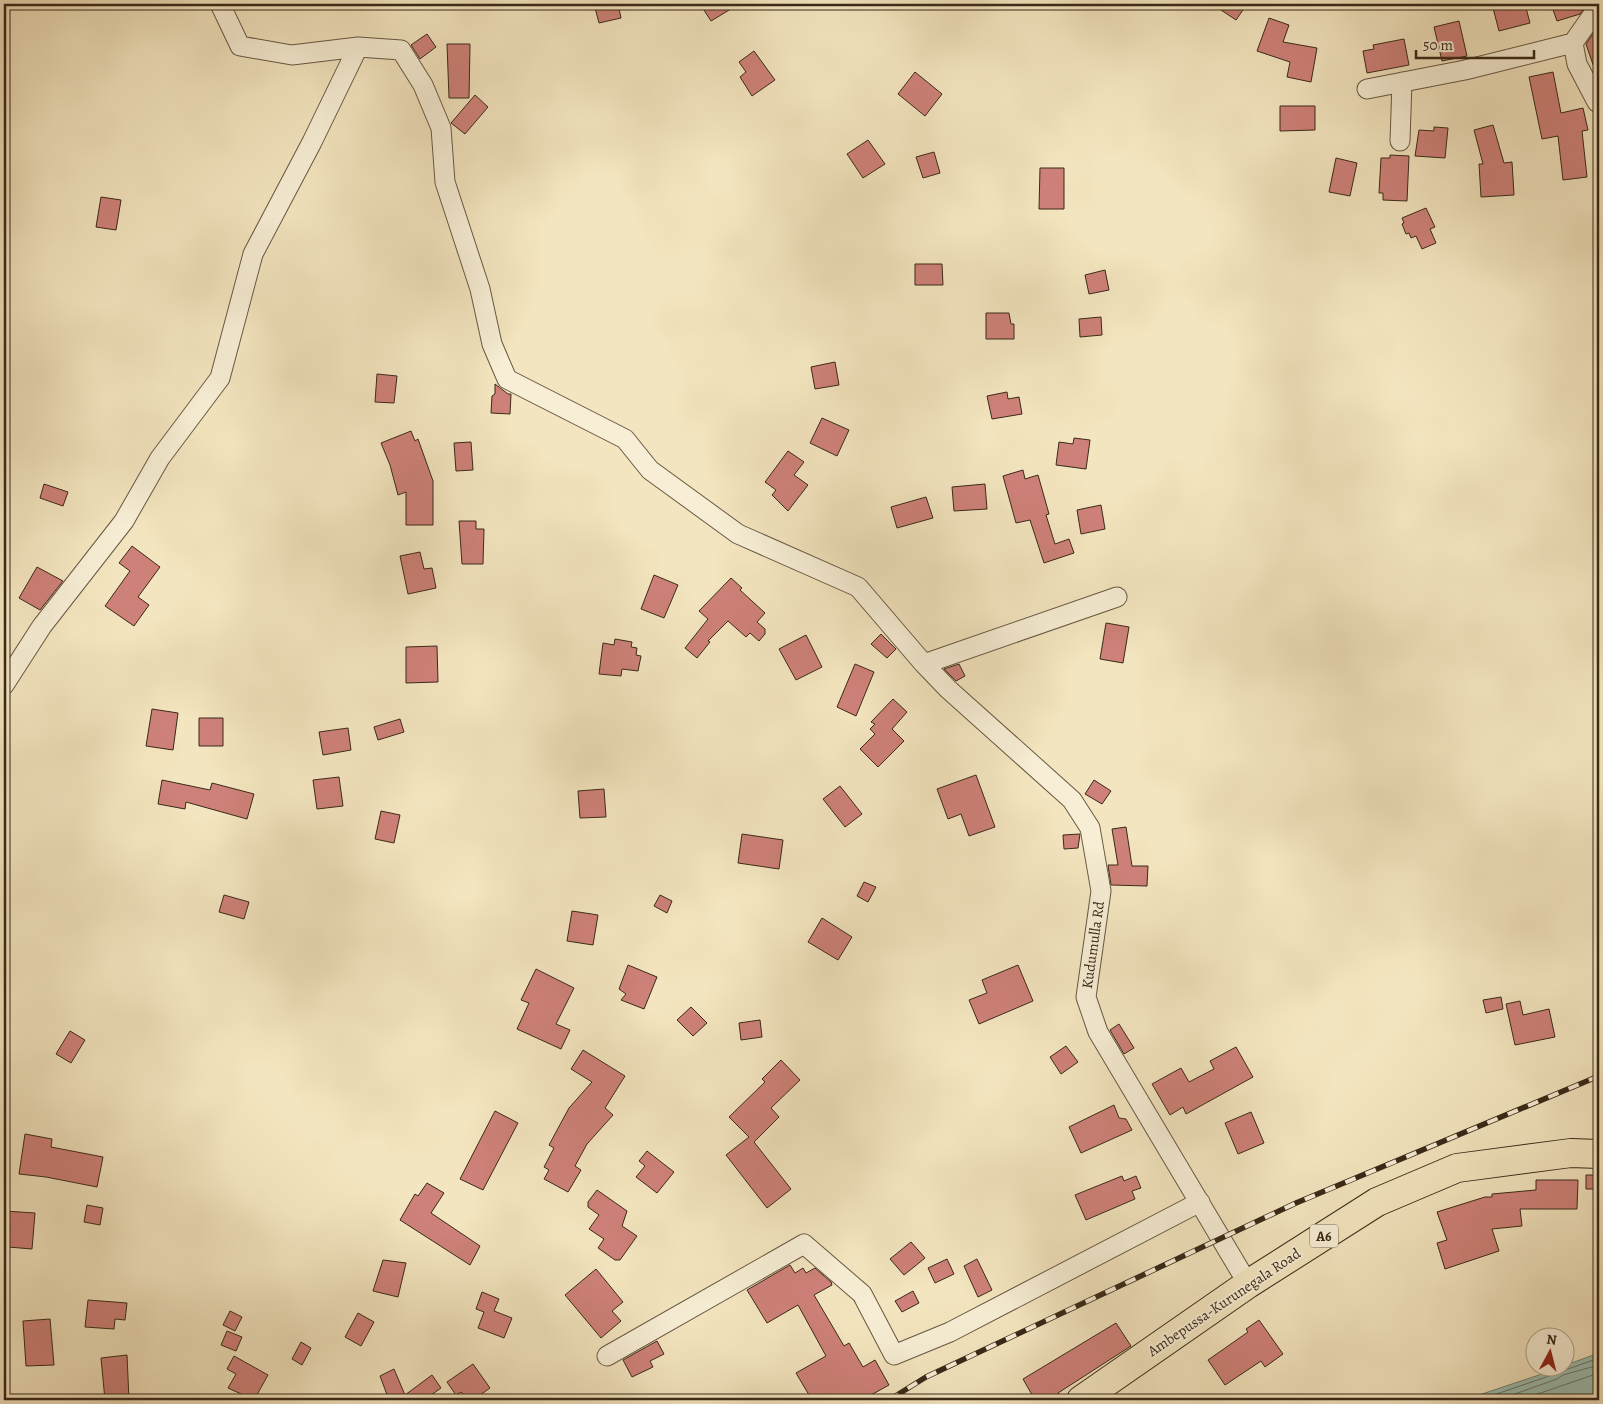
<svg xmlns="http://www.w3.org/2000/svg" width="1603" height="1404" viewBox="0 0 1603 1404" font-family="Alegreya,serif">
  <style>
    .water { fill: #9bbfb3; stroke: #748375 }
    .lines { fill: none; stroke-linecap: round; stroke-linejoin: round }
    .shore { stroke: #6a7466; stroke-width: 1 }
    .building { fill: #ce8179; stroke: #392918 }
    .street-casing { stroke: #685842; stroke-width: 21 }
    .highway-casing { stroke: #392918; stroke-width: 30 }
    .street { stroke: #f7eed5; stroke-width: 19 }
    .highway { stroke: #f3e5bf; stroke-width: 28 }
    .rail-casing { stroke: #392918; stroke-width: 5.5 }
    .rail { stroke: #f7eed5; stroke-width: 4; stroke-dasharray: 11; stroke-linecap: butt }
    .labels { text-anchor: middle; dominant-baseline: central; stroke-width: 4; stroke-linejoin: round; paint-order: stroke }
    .shield { fill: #f7eed5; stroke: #726451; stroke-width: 1 }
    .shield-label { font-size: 14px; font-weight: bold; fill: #392918 }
    .street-label { font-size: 15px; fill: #392918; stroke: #f7eed5 }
  </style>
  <rect width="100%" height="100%" fill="#f3e5bf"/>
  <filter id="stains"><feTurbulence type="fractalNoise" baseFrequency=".004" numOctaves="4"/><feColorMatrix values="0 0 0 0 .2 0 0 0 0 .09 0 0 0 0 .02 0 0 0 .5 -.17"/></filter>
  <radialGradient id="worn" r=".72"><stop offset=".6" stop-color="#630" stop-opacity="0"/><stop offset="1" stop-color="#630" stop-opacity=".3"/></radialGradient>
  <path class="water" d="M1599,1353V1400H1464L1566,1366V1365Z"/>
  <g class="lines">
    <path class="shore" d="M1479,1400L1555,1374L1561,1367L1568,1369L1599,1358
      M1498,1400L1557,1379L1563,1375L1599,1365
      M1520,1400L1599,1373"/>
  </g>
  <path class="building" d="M594,4H618L621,18L599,23Z
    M700,4H739L711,21Z
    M1212,4H1247L1236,20Z
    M1492,4H1525L1530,23L1499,31Z
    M1551,4H1587L1580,14L1557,21Z
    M1269,18L1289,25L1283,42L1317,48L1311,82L1287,77L1290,62L1257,51Z
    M1459,21L1467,56L1442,61L1434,27Z
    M1599,33V79H1598L1586,44L1592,35Z
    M427,34L436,47L420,59L411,45Z
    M1404,39L1409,65L1367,73L1363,51L1374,49L1373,45Z
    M447,44H470L469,98H449Z
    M754,51L775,80L752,96L740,77L746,72L739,62Z
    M915,72L942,94L925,116L898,94Z
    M1553,72L1561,113L1583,108L1588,130L1582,131L1587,177L1563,180L1558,136L1542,139L1529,77Z
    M475,95L488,107L465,134L451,123Z
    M1280,106H1315V130L1280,131Z
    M1493,125L1504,163L1512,162L1514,195L1481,197L1479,164H1483L1474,130Z
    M1434,127L1448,128L1445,158L1415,156L1419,130L1434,131Z
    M868,140L885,164L863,178L847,154Z
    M934,152L940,173L923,178L916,157Z
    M1390,155L1409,156L1407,201L1383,200V193H1379L1381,158H1390Z
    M1336,158L1357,163L1350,196L1329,192Z
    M1040,168H1064V209H1039Z
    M101,197L121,200L116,230L96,227Z
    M1426,208L1435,227L1430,229L1436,243L1422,249L1416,236L1411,238L1409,233L1406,234L1402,224L1404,223L1402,218Z
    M915,264H942L943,285H915Z
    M1105,270L1109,290L1089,294L1085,275Z
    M986,313H1009L1011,324H1014V339H986Z
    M1101,317L1102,335L1080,337L1079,319Z
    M835,362L839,385L815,389L811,367Z
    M377,374L397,376L394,403L375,402Z
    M495,384L508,394H511L510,414L491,413L492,396L495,394Z
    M1007,392L1008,399L1019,397L1022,414L992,419L987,396Z
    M822,418L849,430L837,456L810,443Z
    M411,431L415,441L418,439L433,481V525H406V492L398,495L390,465L381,443Z
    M1074,438L1090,440L1086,469L1056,465L1059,442L1073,444Z
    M471,442L473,470L456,471L454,443Z
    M788,451L804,462L794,475L808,485L788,511L772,495L776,490L765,482Z
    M1023,470L1025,479L1038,475L1049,514L1046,515L1055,544L1069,539L1074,553L1044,563L1030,520L1016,523L1003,476Z
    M44,484L68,492L63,506L40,498Z
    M985,484L987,509L954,511L952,487Z
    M926,497L933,518L897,528L891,507Z
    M1101,505L1105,529L1081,534L1077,510Z
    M459,521H476V529H484L483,564H462Z
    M132,546L160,567L138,597L149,605L134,626L105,606L130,571L119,563Z
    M420,552L424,569L432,568L436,588L408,594L400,556Z
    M37,567L63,581L40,610L19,598Z
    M654,575L678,585L664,618L641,609Z
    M731,578L742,588L740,590L765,613L757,622L765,629V634L759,641L750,633L746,637L728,621L708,641L710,642L697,658L685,648L708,619L699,611Z
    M1106,623L1129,627L1123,663L1100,659Z
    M881,634L896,649L887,658L871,644Z
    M806,635L822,667L796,680L779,649Z
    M615,639L632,642L631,647L637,648L636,655L641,656L638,671L622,669L621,676L599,674L603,643L614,645Z
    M437,646L438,682L406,683V647Z
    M855,664L874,672L856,716L837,707Z
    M959,664L965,676L956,681L944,669Z
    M893,699L907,712L892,729L904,741L878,767L860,749L875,734L870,729L875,724L871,722Z
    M152,709L178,713L173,750L146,746Z
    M199,718H223V746H199Z
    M400,719L404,732L378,740L374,727Z
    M348,728L351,750L323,755L319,732Z
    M976,775L995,827L969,836L961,814L948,819L937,789Z
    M339,777L343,806L317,809L313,780Z
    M162,780L210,790L212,783L254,794L247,819L186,802L185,809L158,804Z
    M1094,780L1111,791L1102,804L1085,794Z
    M840,786L862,814L845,827L823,799Z
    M604,789L606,817L580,818L578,791Z
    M381,811L400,815L394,843L375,839Z
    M1126,827L1132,866H1148L1147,886L1111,885L1108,865H1118L1112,829Z
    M742,834L783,840L779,869L738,863Z
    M1080,834L1078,848L1064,849L1063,835Z
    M864,882L876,887L868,902L857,896Z
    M224,895L249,902L244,919L219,912Z
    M660,895L672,901L667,913L654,906Z
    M572,911L598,915L593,945L567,941Z
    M822,918L852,937L838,960L808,942Z
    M628,965L657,977L644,1009L621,1000L626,994L619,989Z
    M1018,965L1033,1001L979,1024L969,1000L987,993L982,980Z
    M536,969L574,988L556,1024L570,1030L561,1049L517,1029L529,1003L521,1000Z
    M1501,997L1503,1009L1486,1013L1483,1000Z
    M1520,1001L1523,1015L1549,1009L1555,1037L1515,1045L1506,1004Z
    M691,1007L707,1023L693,1036L677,1020Z
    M760,1020L762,1037L741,1040L739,1023Z
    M1119,1024L1134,1048L1124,1054L1110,1030Z
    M70,1031L85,1040L71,1063L56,1054Z
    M1066,1046L1078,1062L1061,1074L1050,1057Z
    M1236,1047L1253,1077L1186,1114L1183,1107L1170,1115L1152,1084L1181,1068L1189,1082L1214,1069L1210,1061Z
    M583,1050L625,1076L605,1108L613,1115L587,1144L575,1166L581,1170L568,1192L544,1179L549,1170L544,1167L554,1148L549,1145L569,1108L592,1082L571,1069Z
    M781,1060L800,1080L771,1108L779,1117L754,1142L791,1189L767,1208L726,1155L749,1137L729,1117L765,1082L762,1079Z
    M1114,1105L1119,1118L1126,1119L1132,1130L1081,1153L1069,1127Z
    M495,1111L518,1123L483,1190L460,1179Z
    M1251,1112L1264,1143L1238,1154L1225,1123Z
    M25,1134L52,1139L51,1147L103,1157L97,1187L46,1177L19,1174Z
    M647,1151L674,1172L657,1193L636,1177L645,1166L639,1161Z
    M1586,1175H1599V1189H1586Z
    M1122,1176L1124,1181L1136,1176L1141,1188L1132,1191L1135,1199L1086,1220L1075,1195Z
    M1536,1180H1578L1577,1209H1520L1522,1226L1492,1229L1499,1251L1445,1269L1437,1243L1447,1240L1437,1212L1485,1197H1492V1194L1536,1190Z
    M427,1183L444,1193L431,1213L480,1246L470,1265L400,1220L415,1194L418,1196Z
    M597,1190L627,1211L622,1226L637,1236L620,1260H615L598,1248L604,1239L589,1229L599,1215L588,1207V1202Z
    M87,1205L103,1208L100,1225L84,1222Z
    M4,1211L35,1213L32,1249L8,1247L10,1225L4,1224Z
    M911,1242L925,1258L904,1275L890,1259Z
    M947,1259L954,1274L935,1283L928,1268Z
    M977,1259L992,1290L978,1297L964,1266Z
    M383,1260L406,1263L398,1297L373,1291Z
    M790,1265L795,1273L803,1268L806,1273L815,1268L831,1282L832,1285L814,1295L844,1346L849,1343L863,1367L875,1360L889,1385L862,1400H812L796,1373L826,1356L798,1305L767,1323L747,1290Z
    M596,1269L623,1302L612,1311L621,1321L601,1338L565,1295Z
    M913,1291L919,1303L902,1312L895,1301Z
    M482,1292L499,1299L494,1311L512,1318L504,1338L478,1328L484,1312L476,1309Z
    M88,1300L127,1303L125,1320L115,1319L114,1329L85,1327Z
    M230,1311L242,1317L235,1331L223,1325Z
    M358,1313L374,1322L361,1346L345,1337Z
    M50,1319L54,1365L26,1366L23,1321Z
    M1259,1320L1283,1354L1265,1367L1261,1361L1225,1385L1208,1360L1248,1332L1246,1329Z
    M1116,1323L1131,1346L1058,1393L1063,1400H1035L1023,1379Z
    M227,1331L242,1337L236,1351L221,1345Z
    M657,1341L664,1354L650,1361L653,1367L632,1377L623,1360Z
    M301,1342L311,1348L302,1365L292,1359Z
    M127,1355L129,1400H105L101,1358Z
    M234,1356L268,1375L254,1400L228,1388L236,1374L227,1369Z
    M473,1364L490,1388L473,1400H467L461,1392L456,1395L447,1382Z
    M394,1369L405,1395L432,1375L441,1388L424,1400H389L380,1376Z"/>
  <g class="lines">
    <defs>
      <path id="street" d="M220,4L240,46L292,55L358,47L401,50L423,85L441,128L445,182L480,289L492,344L507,379L625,439L650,470L738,534L858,587L924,664L1117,597
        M1599,6L1573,43L1577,64L1597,102L1599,103
        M1367,89L1465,70L1573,43
        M1400,141L1402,82
        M924,664L948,689L1072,800L1090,828L1101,891L1086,997L1098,1032L1248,1284
        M4,685L42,626L124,521L160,458L220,378L253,254L312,142L358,47
        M607,1356L804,1244L862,1294L894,1355L950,1332L1200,1202"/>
      <path id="highway" d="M1081,1400L1248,1284L1377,1202L1457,1168L1571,1153L1599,1154"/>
    </defs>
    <use href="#street" class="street-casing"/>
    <use href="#highway" class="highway-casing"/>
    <use href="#street" class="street"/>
    <use href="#highway" class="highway"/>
    <defs>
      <path id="rail" d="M889,1400L926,1377L1296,1203L1599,1076"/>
    </defs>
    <use href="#rail" class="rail-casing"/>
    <use href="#rail" class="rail"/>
  </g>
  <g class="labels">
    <rect class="shield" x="1310" y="1224.5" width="28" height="23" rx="4"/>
    <g class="shield-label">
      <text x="1324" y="1236">A6</text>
    </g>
    <g class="street-label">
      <text transform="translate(1093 945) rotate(-82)">Kudumulla Rd</text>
      <text transform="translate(1224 1302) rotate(-34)">Ambepussa-Kurunegala Road</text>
    </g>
  </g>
  <rect width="1603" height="1404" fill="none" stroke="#f3e5bf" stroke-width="20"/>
  <rect x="5" y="5" width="1593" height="1394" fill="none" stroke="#392918" stroke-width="2.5"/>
  <rect x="10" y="10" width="1583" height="1384" fill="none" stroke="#392918"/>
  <g transform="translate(1550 1352) rotate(7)"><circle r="24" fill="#f7eed5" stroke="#ab9f89"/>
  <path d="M0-4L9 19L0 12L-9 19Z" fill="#8f2418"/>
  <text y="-8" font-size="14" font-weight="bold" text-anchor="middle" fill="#392918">N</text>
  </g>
  <path d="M1416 50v8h118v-8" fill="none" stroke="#392918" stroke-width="2.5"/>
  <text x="1423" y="50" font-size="15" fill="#392918" stroke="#f7eed5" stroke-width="4" paint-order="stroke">50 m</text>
  <rect width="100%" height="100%" filter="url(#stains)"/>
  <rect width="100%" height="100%" fill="url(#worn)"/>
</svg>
